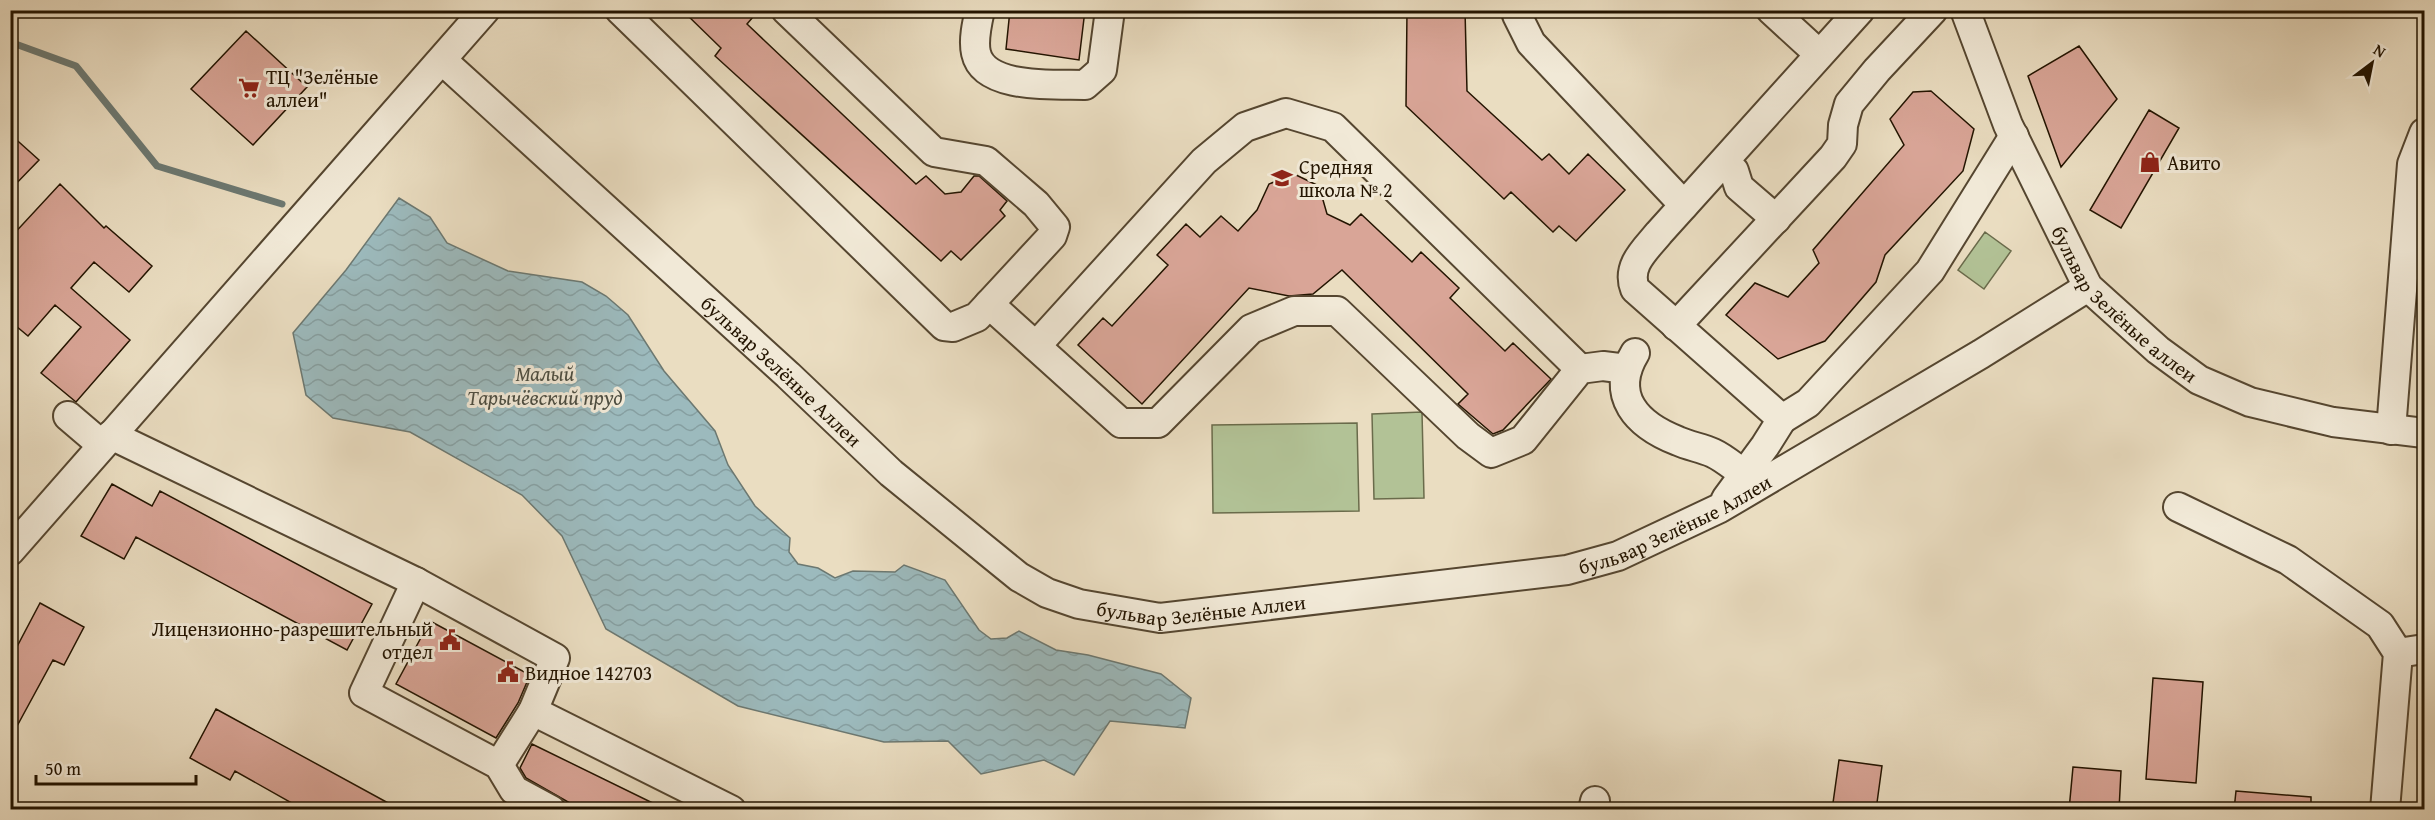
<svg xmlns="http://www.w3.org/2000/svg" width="2435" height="820" viewBox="0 0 2435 820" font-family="'Gentium Book Plus',serif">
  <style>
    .park { fill: #b2c296; stroke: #6a6b4b; stroke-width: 1.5 }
    .water { fill: url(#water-waves); stroke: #6c7871; stroke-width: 1.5 }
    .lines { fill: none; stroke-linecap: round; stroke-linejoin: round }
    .stream { stroke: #6c7871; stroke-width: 7 }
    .building { fill: #d9a597; stroke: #231400; stroke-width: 1.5 }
    .minor-casing { stroke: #554630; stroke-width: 32 }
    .minor { stroke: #f1e9d7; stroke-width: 28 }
    .labels { text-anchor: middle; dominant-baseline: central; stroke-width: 6; stroke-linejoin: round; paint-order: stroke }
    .poi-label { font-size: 20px; fill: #231400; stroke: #f1e9d7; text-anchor: start }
    .street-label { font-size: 20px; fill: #231400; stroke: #f1e9d7 }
    .water-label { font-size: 21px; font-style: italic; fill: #4d4e42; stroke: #f1e9d7 }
  </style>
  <defs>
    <pattern id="water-waves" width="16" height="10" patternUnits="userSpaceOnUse" patternTransform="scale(1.5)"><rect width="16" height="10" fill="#9cbabd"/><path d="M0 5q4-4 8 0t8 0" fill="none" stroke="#869fa1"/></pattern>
  </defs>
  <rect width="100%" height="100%" fill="#eaddc1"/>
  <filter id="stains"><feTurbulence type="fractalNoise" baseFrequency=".00333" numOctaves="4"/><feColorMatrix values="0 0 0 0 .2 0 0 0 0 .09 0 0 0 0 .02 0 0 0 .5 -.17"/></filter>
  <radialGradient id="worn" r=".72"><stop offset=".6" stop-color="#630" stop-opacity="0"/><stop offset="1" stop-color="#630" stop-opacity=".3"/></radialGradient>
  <path class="park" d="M1985,232L2011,251L1984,289L1958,270Z
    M1422,412L1424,498L1374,499L1372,414Z
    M1357,423L1359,511L1213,513L1212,425Z"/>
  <path class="water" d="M399,198L430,217L447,243L508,271L582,282L606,296L628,315L664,371L715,431L728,465L755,506L790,538L789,552L798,564L818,568L835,578L853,571L895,572L904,565L945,580L979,630L991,639L1007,638L1019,631L1056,650L1088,655L1161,674L1191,698L1185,728L1110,721L1074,775L1044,760L981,774L948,741L884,742L738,706L606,629L562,536L522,495L410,432L333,418L306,395L293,333L346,270Z"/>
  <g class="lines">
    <path class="stream" d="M10,42L76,66L157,166L282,204"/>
  </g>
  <path class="building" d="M682,10H759L747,24L916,184L926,176L945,194L961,192L974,176H979L1007,201L1000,210L1005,216L961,260L951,251L941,261L715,56L721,48Z
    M1010,10H1085L1079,60L1006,49Z
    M1407,10H1465L1467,91L1542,160L1549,154L1569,174L1588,154L1625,190L1576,241L1559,226L1553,232L1511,192L1504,199L1406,106Z
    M246,31L307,87L253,145L191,89Z
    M2079,46L2117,99L2061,167L2028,76Z
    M1931,91L1974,129L1963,171L1885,255L1876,282L1825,341L1778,359L1726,315L1755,283L1788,297L1819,263L1813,250L1904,145L1890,119L1913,92Z
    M2149,110L2179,128L2121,228L2090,210Z
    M10,134L39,160L10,190Z
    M1294,174L1319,186L1327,214L1350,225L1361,214L1412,262L1421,252L1459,288L1450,298L1505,351L1513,343L1551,379L1503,430L1493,434L1458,404L1468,394L1342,270L1313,294L1289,296L1249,288L1142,404L1078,345L1103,318L1112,326L1168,265L1157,255L1186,224L1200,237L1221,216L1238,231L1257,210L1269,184Z
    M60,184L104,228L106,226L152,266L129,292L94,262L71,288L130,340L76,402L41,373L81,327L55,305L28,336L10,321V238Z
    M112,484L152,506L160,491L372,604L347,650L136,537L124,559L81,536Z
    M40,603L84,627L64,665L53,660L10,739V660Z
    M430,621L530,675L518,703L496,738L396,684Z
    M2153,678L2203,682L2196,783L2146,779Z
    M216,709L401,810H304L235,771L230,780L190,758Z
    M532,744L667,810H582L526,778L520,768Z
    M1839,760L1882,766L1876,810H1832Z
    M2073,767L2121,771L2119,810H2069Z
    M2236,791L2311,797V810H2234Z"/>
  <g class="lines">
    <defs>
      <g id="minor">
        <path d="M620,10L944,326L953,327L977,317L1052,236L1055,227L1036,204L986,161L934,152L786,10"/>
        <path d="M980,10C977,23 973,40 976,53C984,90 1056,84 1085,85L1102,70L1110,10"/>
        <path d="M1519,10L1517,15L1531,43L1684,205"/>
        <path d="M1771,10L1819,54"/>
        <path id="s1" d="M1965,10L2008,125L2088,287L2158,350L2199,380L2250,402L2333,422L2424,433"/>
        <path id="s2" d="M443,61L788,375L891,473L1019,577L1047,593L1079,604L1160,618L1567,570L1618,556L1720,508L1981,354L2088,287"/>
        <path d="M1734,171L1739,187L1776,219"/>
        <path d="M989,304L1121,423H1158L1251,329L1294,311H1337L1468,436L1491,453L1523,440L1580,369L1603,366L1627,369"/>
        <path d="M1676,326L1833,157L1842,144L1843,125L1849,104L1877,70L1933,10"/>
        <path d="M1036,346L1204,161L1245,127L1286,113L1333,127L1580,369"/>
        <path d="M1635,353C1609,396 1637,425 1678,441C1689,446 1702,448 1713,453C1724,458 1734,467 1744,474"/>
        <path d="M68,416L102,445"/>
        <path d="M1782,419L1808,403L1930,271L2014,136"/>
        <path d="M2391,430L2412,164L2424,133"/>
        <path d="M111,435L416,582L555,658L533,711L499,765"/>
        <path d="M1726,499L1765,446L1782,419L1635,289C1626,266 1645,250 1659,233L1860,10"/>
        <path d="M2178,507L2288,560L2380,625L2398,653L2385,810"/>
        <path d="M10,551L485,10"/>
        <path d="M416,582L364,693L499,765L514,790L551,810"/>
        <path d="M2398,653L2424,649"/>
        <path d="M533,711L731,810"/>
        <path d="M1593,810L1595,801"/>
      </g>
    </defs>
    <use href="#minor" class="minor-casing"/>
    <use href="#minor" class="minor"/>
  </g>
  <defs>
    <symbol id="supermarket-bare" viewBox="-9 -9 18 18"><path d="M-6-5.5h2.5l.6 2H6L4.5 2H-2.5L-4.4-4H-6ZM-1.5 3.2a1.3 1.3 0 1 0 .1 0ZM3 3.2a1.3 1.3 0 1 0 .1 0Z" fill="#8f2418" stroke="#f1e9d7" stroke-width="2.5" paint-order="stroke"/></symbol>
    <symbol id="shop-bare" viewBox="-9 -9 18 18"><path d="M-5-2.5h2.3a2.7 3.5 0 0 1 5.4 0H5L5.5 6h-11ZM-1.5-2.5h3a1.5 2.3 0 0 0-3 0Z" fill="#8f2418" stroke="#f1e9d7" stroke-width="2.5" paint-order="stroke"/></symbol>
    <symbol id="school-bare" viewBox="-9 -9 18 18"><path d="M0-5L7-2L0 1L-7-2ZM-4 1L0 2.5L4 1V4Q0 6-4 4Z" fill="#8f2418" stroke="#f1e9d7" stroke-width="2.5" paint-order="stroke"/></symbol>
    <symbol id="civic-bare" viewBox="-9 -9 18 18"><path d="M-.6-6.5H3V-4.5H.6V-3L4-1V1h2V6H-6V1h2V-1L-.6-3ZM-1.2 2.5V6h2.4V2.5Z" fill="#8f2418" stroke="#f1e9d7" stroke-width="2.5" paint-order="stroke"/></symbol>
  </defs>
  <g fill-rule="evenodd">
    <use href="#supermarket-bare" x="234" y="73" width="30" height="30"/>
    <use href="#shop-bare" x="2135" y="147" width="30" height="30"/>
    <use href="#school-bare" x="1267" y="163" width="30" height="30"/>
    <use href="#civic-bare" x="435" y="625" width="30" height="30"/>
    <use href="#civic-bare" x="493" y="657" width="30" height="30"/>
  </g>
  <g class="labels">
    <g class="poi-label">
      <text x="266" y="76">ТЦ "Зелёные<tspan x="266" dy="23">аллеи"</tspan></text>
      <text x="2167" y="162">Авито</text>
      <text x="1299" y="166">Средняя<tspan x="1299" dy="23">школа № 2</tspan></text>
      <text x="433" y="628" text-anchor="end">Лицензионно-разрешительный<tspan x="433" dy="23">отдел</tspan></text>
      <text x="525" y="672">Видное 142703</text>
    </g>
    <g class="street-label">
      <text stroke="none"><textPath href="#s1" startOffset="340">бульвар Зелёные аллеи</textPath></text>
      <text stroke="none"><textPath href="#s2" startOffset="459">бульвар Зелёные Аллеи</textPath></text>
      <text stroke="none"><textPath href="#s2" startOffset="1449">бульвар Зелёные Аллеи</textPath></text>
      <text stroke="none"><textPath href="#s2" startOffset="963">бульвар Зелёные Аллеи</textPath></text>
    </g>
    <g class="water-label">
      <text x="545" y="373">Малый<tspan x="545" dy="24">Тарычёвский пруд</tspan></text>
    </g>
  </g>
  <rect width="2435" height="820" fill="none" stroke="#eaddc1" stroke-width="36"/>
  <rect x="12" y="12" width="2411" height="796" fill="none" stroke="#231400" stroke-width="3"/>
  <rect x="18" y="18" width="2399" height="784" fill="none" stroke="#231400" stroke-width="1.5"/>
  <g transform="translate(2372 63) rotate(32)" stroke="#f1e9d7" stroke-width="4.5" paint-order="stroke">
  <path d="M0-4.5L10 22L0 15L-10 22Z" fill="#231400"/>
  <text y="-9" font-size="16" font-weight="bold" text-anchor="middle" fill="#231400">N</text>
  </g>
  <path d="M36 775v9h160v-9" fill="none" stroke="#231400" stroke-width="3"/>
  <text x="45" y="775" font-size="18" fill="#231400" stroke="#f1e9d7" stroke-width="4.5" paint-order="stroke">50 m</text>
  <rect width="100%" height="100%" filter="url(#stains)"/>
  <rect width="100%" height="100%" fill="url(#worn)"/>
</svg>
